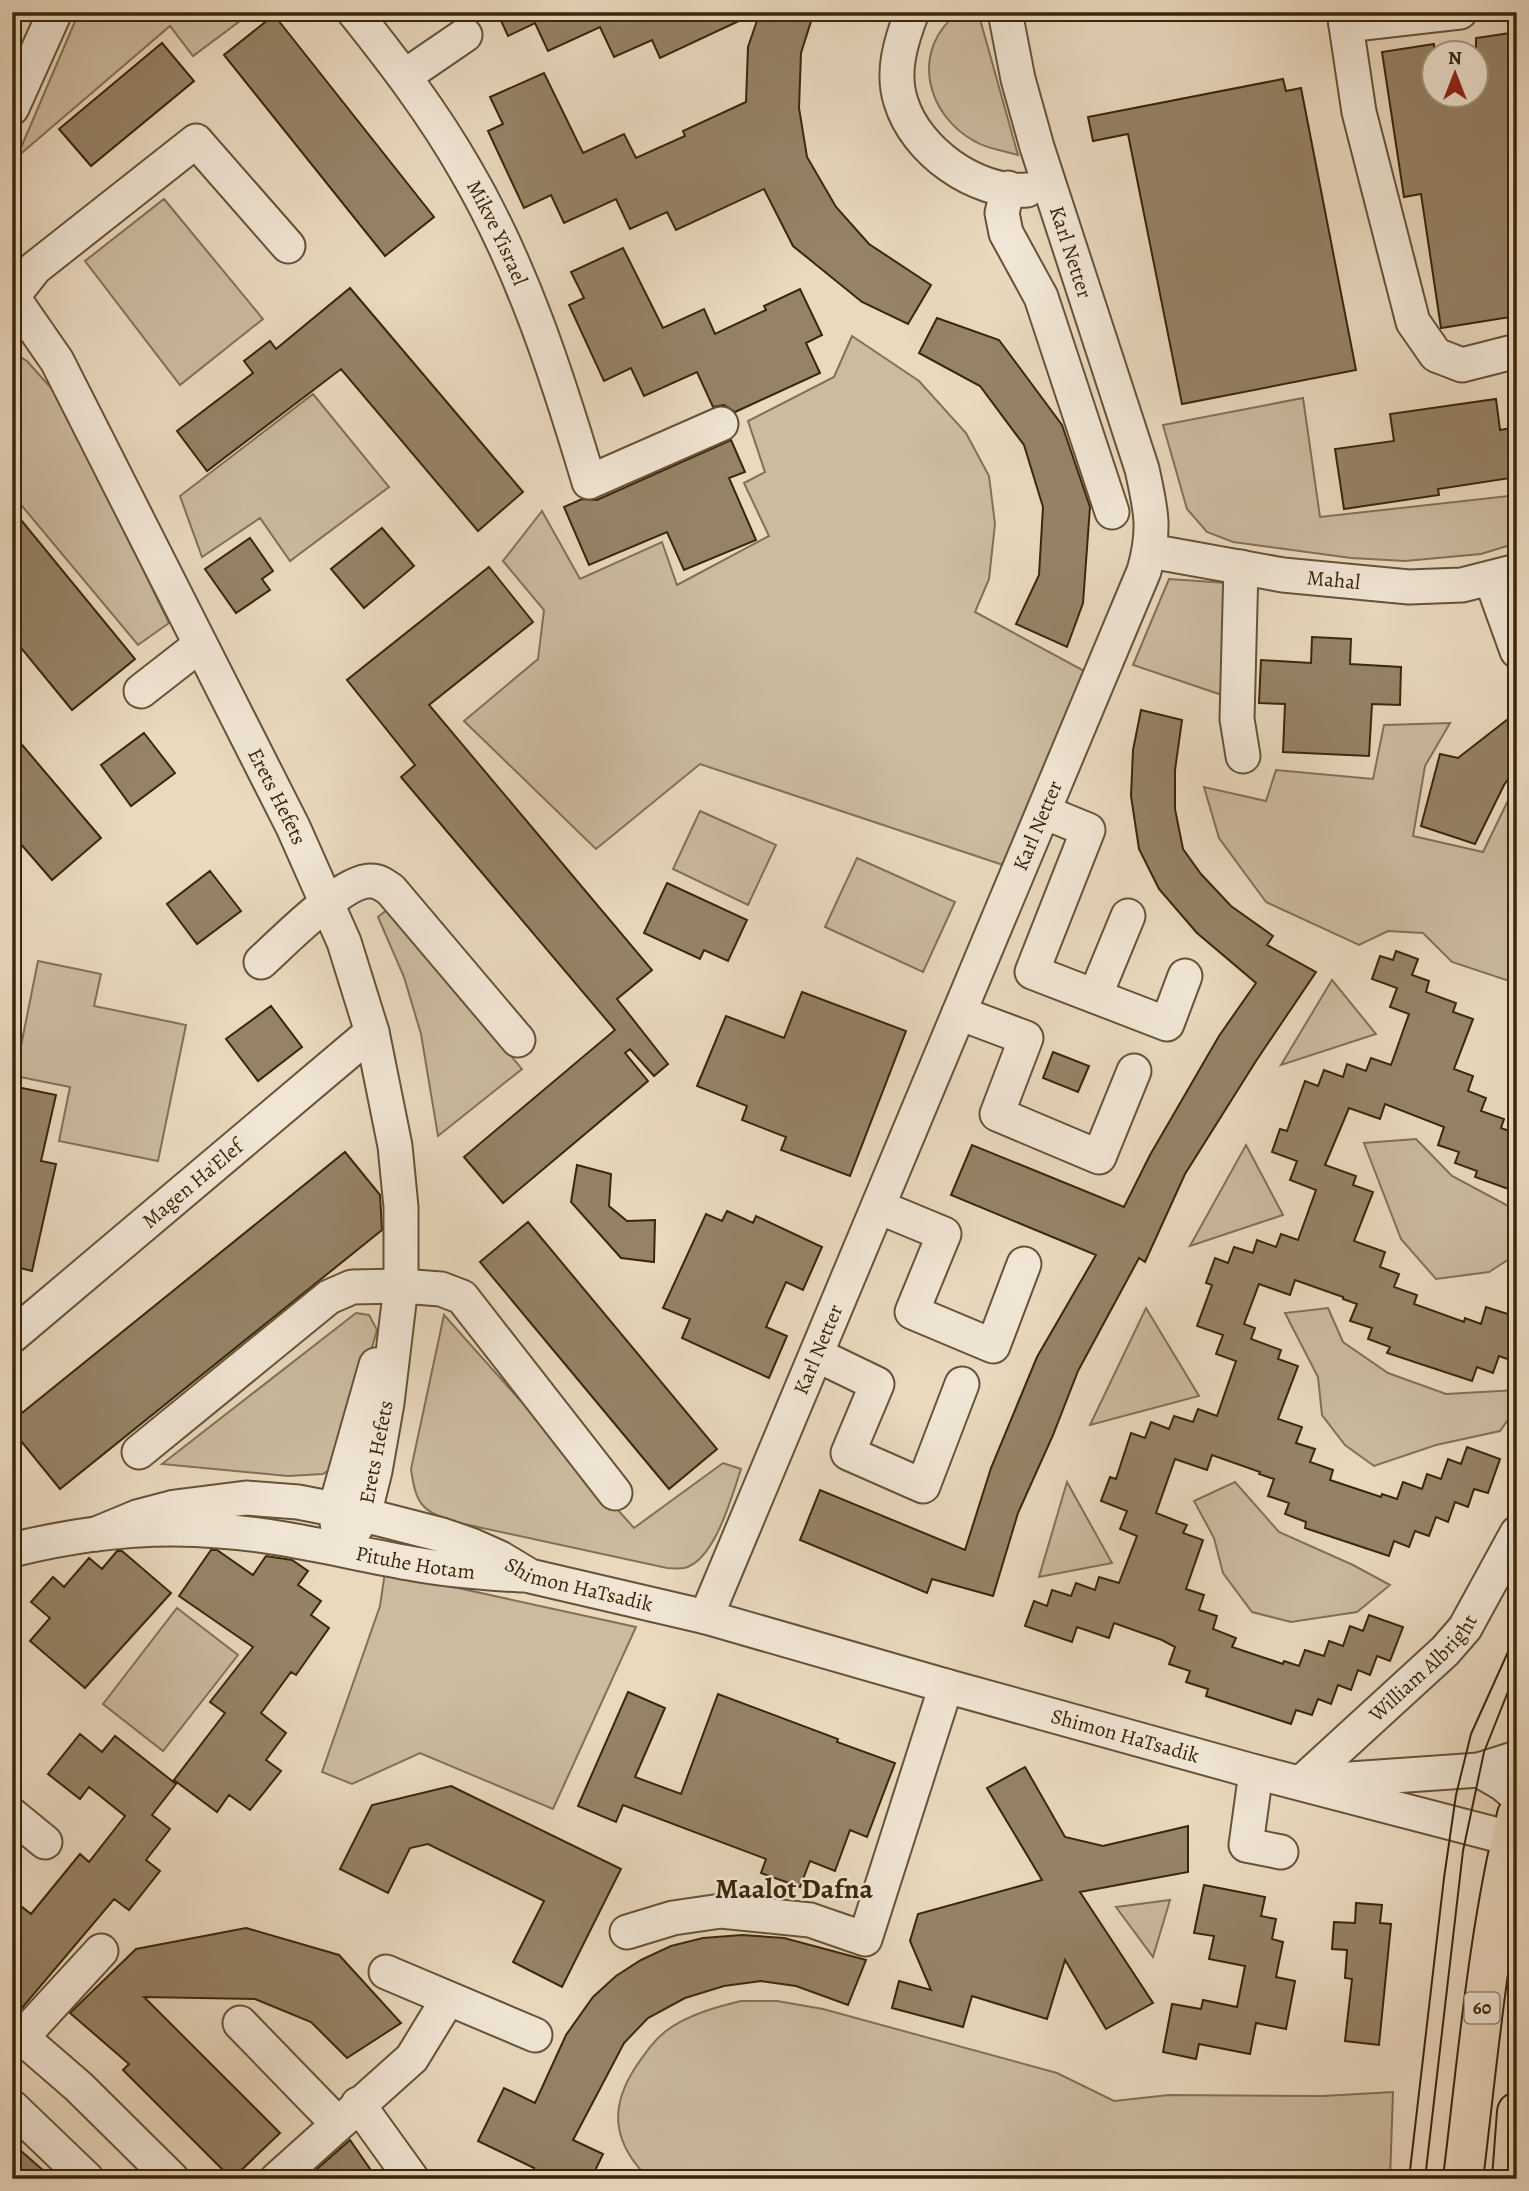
<svg xmlns="http://www.w3.org/2000/svg" width="1529" height="2191" viewBox="0 0 1529 2191" font-family="Alegreya,serif">
  <style>
    .green { fill: #ccbba0; stroke: #837054; stroke-width: 2 }
    .building { fill: #968367; stroke: #3a2608; stroke-width: 2 }
    .lines { fill: none; stroke-linecap: round; stroke-linejoin: round }
    .minor-casing { stroke: #665336; stroke-width: 37 }
    .highway-casing { stroke: #3a2608; stroke-width: 42 }
    .minor { stroke: #f1e6d5; stroke-width: 33 }
    .highway { stroke: #ead9bf; stroke-width: 38 }
    .tram { stroke: #3a2608; stroke-width: 2 }
    .labels { text-anchor: middle; dominant-baseline: central; stroke-width: 5; stroke-linejoin: round; paint-order: stroke }
    .shield { fill: #f1e6d5; stroke: #716046; stroke-width: 2 }
    .shield-label { font-size: 19px; font-weight: bold; fill: #3a2608 }
    .street-label { font-size: 21px; fill: #3a2608; stroke: #f1e6d5 }
    .district-label { font-size: 28px; font-weight: bold; fill: #3a2608; stroke: #f1e6d5 }
  </style>
  <rect width="100%" height="100%" fill="#ead9bf"/>
  <filter id="stains"><feTurbulence type="fractalNoise" baseFrequency=".00286" numOctaves="4"/><feColorMatrix values="0 0 0 0 .2 0 0 0 0 .09 0 0 0 0 .02 0 0 0 .5 -.17"/></filter>
  <radialGradient id="worn" r=".72"><stop offset=".6" stop-color="#630" stop-opacity="0"/><stop offset="1" stop-color="#630" stop-opacity=".3"/></radialGradient>
  <path class="green" d="M79,12H252L193,56L170,26L17,157Z
    M959,12H978L1018,155C1005,151 988,149 976,142C925,115 910,49 959,12Z
    M164,199L263,319L180,385L85,261Z
    M852,336L919,381L966,433L989,476L995,524L989,579L975,612L1088,673L1015,869L700,764L596,849L464,721L538,659L544,610L503,561L542,511L580,579L662,542L677,585L769,536L744,483L765,472L748,421L834,377Z
    M12,352L27,361L60,398L169,623L138,645L12,494Z
    M313,394L389,487L290,561L260,518L202,557L180,496Z
    M1303,398L1320,517L1517,495V543L1481,554L1405,561L1351,558L1233,542L1207,532L1187,509L1163,425Z
    M1169,579L1227,583L1225,696L1133,665Z
    M1450,723L1425,766L1413,836L1483,852L1517,782V891L1512,982L1452,962L1423,933L1388,931L1359,945L1266,902L1219,838L1204,787L1266,801L1276,770L1373,779L1384,725Z
    M700,811L776,845L748,905L673,869Z
    M857,858L955,902L923,972L825,927Z
    M388,909L522,1069L438,1136L421,1034L404,977L378,917Z
    M38,961L101,974L94,1006L186,1025L158,1161L59,1141L70,1087L15,1076Z
    M1332,980L1376,1034L1281,1065Z
    M1416,1139L1452,1176L1514,1209L1517,1214V1254L1489,1272L1436,1279L1401,1239L1364,1143Z
    M1246,1145L1283,1215L1190,1246Z
    M1146,1308L1199,1396L1090,1425Z
    M1328,1308L1343,1342L1388,1373L1446,1394L1517,1390V1407L1500,1431L1436,1445L1374,1466L1345,1445L1322,1415L1318,1377L1285,1313Z
    M356,1313L369,1315L377,1330L338,1464L323,1474L288,1476L162,1464Z
    M444,1315L634,1528L723,1463L741,1469C732,1495 715,1561 684,1568C679,1569 672,1568 667,1568L455,1522C421,1511 416,1504 411,1469Z
    M1067,1482L1112,1563L1039,1577Z
    M1235,1482L1279,1532L1353,1565L1390,1585L1357,1612L1291,1622L1252,1612L1223,1573L1214,1538L1194,1501Z
    M385,1572L636,1627L553,1809L420,1753L352,1784L322,1772L380,1606Z
    M177,1608L238,1655L163,1751L103,1704Z
    M1170,1900L1153,1957L1116,1907Z
    M741,2001H777L823,2009L1057,2073L1114,2101L1169,2095L1323,2096L1393,2092L1390,2179H649C614,2144 608,2110 635,2068C644,2055 653,2041 666,2031C687,2015 716,2007 741,2001Z"/>
  <path class="building" d="M497,12H758L660,58L652,40L614,57L600,27L548,51L535,23L508,36Z
    M760,12H814L801,53L799,108L807,157L836,207L869,244L931,285L908,324L862,302L793,246L764,189L676,230L667,212L630,229L616,199L564,223L551,195L524,208L488,131L503,124L490,97L544,73L583,153L624,134L636,158L685,136L683,131L746,102L748,47Z
    M274,15L434,217L385,256L224,55Z
    M1517,32V316L1441,328L1421,194L1404,197L1382,52L1434,44V94H1476V38Z
    M162,43L194,81L91,166L59,129Z
    M1283,79L1286,91L1301,88L1356,370L1182,404L1128,134L1093,141L1088,117Z
    M623,248L663,328L704,309L715,334L766,310L764,306L800,289L822,335L806,343L820,373L735,412L724,405L713,407L697,372L644,396L631,368L604,381L569,305L584,298L571,272Z
    M350,288L523,492L478,531L341,369L207,471L177,431L253,373L244,361L270,341L276,349Z
    M937,318L999,340L1062,425L1090,507L1083,603L1067,647L1016,624L1039,575L1043,507L1024,445L980,386L919,353Z
    M1496,399L1500,430L1517,427V477L1438,489L1439,495L1344,509L1335,449L1394,441L1390,414Z
    M731,440L745,472L729,478L756,540L684,570L667,532L589,565L564,507L582,499L597,500Z
    M12,509L135,659L72,710L12,637Z
    M382,528L414,566L364,608L331,569Z
    M250,538L273,571L262,579L270,590L236,613L205,569Z
    M489,567L533,622L429,705L652,970L617,999L668,1064L654,1076L630,1049L625,1053L648,1081L503,1203L464,1157L615,1030L401,777L415,765L347,680Z
    M1312,637L1351,639L1350,664L1401,667L1400,705L1372,704L1369,756L1283,752L1285,704L1259,703L1261,660L1311,663Z
    M1141,710L1182,720L1175,770V809L1183,849L1201,874L1231,906L1273,936L1267,945L1316,972L1256,1061L1185,1174L1145,1262L1139,1258L1078,1371L1053,1435L1018,1513L993,1596L932,1579L927,1593L800,1540L820,1490L965,1550L991,1468L1037,1357L1096,1255L951,1195L972,1145L1124,1207L1150,1155L1219,1036L1256,983L1197,933L1159,889L1139,849L1131,796L1133,750Z
    M1517,712V767L1504,785L1475,844L1421,826L1440,754L1458,758Z
    M12,733L101,838L52,880L12,834Z
    M144,733L175,773L131,806L101,765Z
    M210,871L241,911L197,944L167,904Z
    M667,883L747,920L728,961L704,950L700,959L644,933Z
    M1396,951L1418,959L1412,975L1429,981L1426,992L1456,1003L1453,1012L1473,1019L1454,1069L1473,1076L1468,1091L1486,1098L1481,1111L1504,1119L1501,1128L1517,1134V1192L1475,1177L1477,1171L1455,1163L1459,1152L1438,1145L1444,1127L1385,1104L1380,1119L1349,1108L1325,1165L1356,1176L1353,1185L1373,1192L1354,1241L1385,1252L1380,1267L1399,1274L1394,1287L1417,1295L1414,1304L1464,1322L1465,1318L1481,1324L1486,1307L1517,1317V1350L1513,1361L1499,1356L1493,1373L1477,1367L1472,1381L1387,1353L1390,1347L1368,1339L1372,1328L1350,1321L1357,1304L1343,1299V1297L1295,1280L1290,1295L1259,1284L1244,1324L1255,1328L1251,1339L1281,1350L1278,1359L1298,1366L1278,1419L1302,1427L1296,1443L1315,1449L1310,1462L1333,1470L1330,1480L1381,1497L1382,1494L1397,1499L1403,1482L1422,1489L1427,1474L1441,1479L1448,1459L1461,1464L1467,1447L1500,1459L1488,1493L1474,1489L1468,1507L1455,1502L1448,1522L1436,1517L1429,1536L1415,1531L1409,1547L1394,1541L1389,1556L1305,1528L1306,1522L1285,1514L1289,1503L1268,1496L1274,1479L1259,1474L1260,1472L1212,1455L1207,1470L1175,1459L1156,1513L1187,1525L1183,1533L1203,1540L1186,1589L1204,1595L1199,1610L1217,1616L1213,1629L1236,1638L1232,1647L1283,1664L1284,1661L1299,1666L1305,1650L1324,1656L1329,1641L1343,1646L1350,1626L1363,1631L1369,1615L1403,1627L1390,1661L1377,1656L1370,1675L1358,1670L1351,1690L1338,1685L1331,1704L1318,1699L1312,1715L1296,1710L1291,1724L1206,1696L1208,1689L1186,1682L1190,1671L1169,1664L1175,1647L1162,1640L1114,1623L1109,1638L1077,1627L1072,1642L1025,1626L1034,1601L1047,1606L1052,1590L1071,1596L1076,1583L1095,1590L1099,1577L1119,1583L1137,1536L1120,1529L1127,1511L1101,1501L1110,1477L1116,1479L1131,1433L1145,1438L1151,1422L1169,1429L1174,1416L1193,1422L1198,1409L1217,1416L1236,1361L1216,1354L1223,1335L1197,1326L1212,1285L1206,1283L1215,1258L1228,1263L1234,1247L1253,1253L1257,1240L1276,1247L1281,1234L1298,1240L1316,1190L1290,1180L1297,1161L1272,1152L1280,1129L1287,1131L1305,1081L1318,1086L1324,1070L1343,1077L1347,1064L1366,1071L1371,1058L1391,1065L1409,1014L1390,1007L1397,988L1372,979L1380,956L1393,960Z
    M802,992L906,1031L850,1176L781,1150L786,1137L742,1120L747,1106L697,1086L726,1016L784,1038Z
    M271,1006L302,1047L258,1081L226,1039Z
    M1053,1052L1089,1066L1078,1092L1043,1078Z
    M12,1086L56,1095L41,1161L56,1164L32,1271L12,1266Z
    M345,1152L380,1195L382,1230L60,1489L12,1430V1421Z
    M577,1165L611,1174L609,1206L627,1221L655,1220L654,1262L621,1258L571,1202Z
    M727,1211L753,1223L756,1216L822,1247L803,1290L786,1282L766,1327L787,1336L769,1378L682,1338L690,1319L663,1308L706,1214L722,1221Z
    M528,1222L717,1449L669,1489L480,1262Z
    M211,1550H217L253,1575L266,1556L292,1560L308,1571L298,1585L321,1601L311,1615L329,1628L296,1675L291,1672L261,1713L286,1733L266,1760L281,1771L250,1810L229,1795L217,1812L174,1780L225,1713L210,1702L253,1647L179,1596Z
    M117,1551H122L171,1593L85,1688L30,1641L50,1618L31,1602L53,1577L64,1587L89,1558L102,1569Z
    M628,1692L665,1708L635,1777L681,1794L718,1694L838,1739L837,1742L895,1763L867,1837L850,1830L835,1871L810,1861L800,1887L761,1873L766,1859L623,1805L616,1822L578,1806Z
    M80,1734L102,1752L115,1736L176,1784L152,1815L170,1829L146,1860L160,1871L129,1910L114,1899L21,2009L19,2012L12,2010V1899L31,1914L80,1854L89,1862L125,1816L89,1787L80,1799L48,1774Z
    M1025,1767L1065,1837L1103,1846L1188,1826V1872L1080,1892L1153,2003L1106,2029L1065,1960L1047,2019L972,1996L963,2027L892,2008L899,1981L931,1990L910,1941L918,1914L1042,1880L987,1788Z
    M451,1786L621,1869L562,1987L513,1962L544,1901L428,1844L410,1848L388,1893L340,1869L372,1805Z
    M1204,1885L1265,1897L1261,1916L1276,1919L1272,1939L1283,1942L1276,1977L1295,1981L1286,2029L1256,2023L1250,2054L1199,2044L1196,2059L1163,2052L1172,2004L1201,2009L1203,2000L1237,2007L1245,1966L1209,1959L1214,1936L1194,1933Z
    M1356,1903L1382,1905L1380,1923L1391,1924L1379,2045L1345,2041L1352,1979L1345,1978L1347,1950L1332,1949L1334,1922L1355,1923Z
    M246,1928L339,1955L401,2023L347,2058L311,2022L255,1999L144,1997L280,2133L232,2179L123,2070L129,2064L70,2013L136,1949Z
    M742,1935L784,1938L866,1960L848,2005L796,1986L761,1981L724,1986L685,1998L648,2018L624,2043L573,2140L603,2154L591,2179H529L534,2168L478,2141L504,2088L535,2103L566,2035L593,1997L616,1976L641,1960L671,1946L703,1938Z
    M350,2140L377,2179H324L317,2169Z
    M12,2143L53,2179H12Z"/>
  <g class="lines">
    <defs>
      <g id="minor">
        <path id="s1" d="M354,12C394,62 433,113 465,169C522,266 557,375 589,482L721,424"/>
        <path d="M912,12C901,41 891,72 901,102C916,151 976,194 1027,190"/>
        <path d="M1344,12L1359,112L1413,322L1436,355L1462,365L1517,351"/>
        <path d="M1346,25L1460,12"/>
        <path d="M405,76L465,35"/>
        <path d="M12,108L55,12"/>
        <path d="M1008,188L1002,213L1006,233L1041,297L1112,512"/>
        <path id="s2" d="M12,296L57,361L293,827L344,942L372,1032L395,1146L401,1207V1286L387,1403L375,1471L364,1515L342,1549"/>
        <path d="M13,296L35,268L196,141L288,246"/>
        <path id="s3" d="M1150,551L1283,575L1409,587L1462,585L1517,571"/>
        <path d="M1241,567L1237,719L1243,756"/>
        <path d="M1491,579L1517,651"/>
        <path d="M141,691L200,645"/>
        <path d="M1044,812L1088,830L1032,972L1167,1024L1185,976"/>
        <path d="M261,962C282,943 344,879 371,881C379,881 384,885 391,890L518,1040"/>
        <path d="M1095,996L1128,916"/>
        <path d="M959,1013L1026,1038L997,1114L1099,1157L1134,1071"/>
        <path d="M879,1207L944,1234L912,1312L993,1346L1024,1264"/>
        <path id="s4" d="M12,1336L372,1032"/>
        <path d="M817,1355L877,1384L848,1453L923,1486L962,1384"/>
        <path d="M139,1452L329,1297L352,1287L401,1286L441,1289L462,1297L615,1493"/>
        <path d="M338,1529L335,1509L376,1365"/>
        <path id="s5" d="M96,1534L137,1517L175,1507L246,1498L298,1502L364,1515L442,1535L471,1545L500,1558L530,1576L706,1617L946,1686L1256,1772L1517,1840"/>
        <path id="s6" d="M12,1550C80,1533 149,1525 219,1531C283,1535 346,1552 409,1563C446,1570 483,1573 521,1575"/>
        <path id="s7" d="M706,1617L1144,571C1156,529 1151,510 1142,469L1037,147L1018,79L1005,12"/>
        <path d="M1479,1770L1517,1758"/>
        <path d="M1256,1772L1246,1845L1281,1852"/>
        <path d="M1321,1781L1479,1770L1503,1784L1517,1796"/>
        <path id="s8" d="M1301,1783L1445,1651L1465,1628L1517,1533"/>
        <path d="M12,1815L45,1842"/>
        <path d="M627,1932L673,1918L721,1911L810,1920L865,1939L946,1686"/>
        <path d="M386,1972L535,2035"/>
        <path d="M240,2023L337,2123"/>
        <path d="M12,2029L79,2087L172,2179"/>
        <path d="M22,2037L101,1951"/>
        <path d="M358,2104L412,2179"/>
        <path d="M12,2107L87,2179"/>
        <path d="M277,2179L412,2058L448,1999"/>
      </g>
      <path id="highway" d="M1463,2179C1478,2057 1488,1935 1517,1815
        M1512,2179L1517,2112"/>
    </defs>
    <use href="#minor" class="minor-casing"/>
    <use href="#highway" class="highway-casing"/>
    <use href="#minor" class="minor"/>
    <use href="#highway" class="highway"/>
    <path class="tram" d="M1409,2179L1444,1878L1456,1795L1471,1734L1517,1632
      M1425,2179L1463,1851L1484,1752L1517,1669"/>
  </g>
  <g class="labels">
    <rect class="shield" x="1464.5" y="1992.5" width="35" height="31" rx="5"/>
    <g class="shield-label">
      <text x="1482" y="2008">60</text>
    </g>
    <g class="street-label">
      <text stroke="none"><textPath href="#s1" startOffset="264">Mikve Yisrael</textPath></text>
      <text transform="translate(1071 252) rotate(72)">Karl Netter</text>
      <text stroke="none"><textPath href="#s3" startOffset="186">Mahal</textPath></text>
      <text stroke="none"><textPath href="#s2" startOffset="567">Erets Hefets</textPath></text>
      <text stroke="none"><textPath href="#s7" startOffset="858">Karl Netter</textPath></text>
      <text stroke="none"><textPath href="#s4" startOffset="236">Magen Ha'Elef</textPath></text>
      <text stroke="none"><textPath href="#s7" startOffset="290">Karl Netter</textPath></text>
      <text transform="translate(376 1452) rotate(-79)">Erets Hefets</text>
      <text stroke="none"><textPath href="#s6" startOffset="408">Pituhe Hotam</textPath></text>
      <text stroke="none"><textPath href="#s5" startOffset="502">Shimon HaTsadik</textPath></text>
      <text stroke="none"><textPath href="#s8" startOffset="168">William Albright</textPath></text>
      <text stroke="none"><textPath href="#s5" startOffset="1069">Shimon HaTsadik</textPath></text>
    </g>
    <g class="district-label">
      <text x="794" y="1889">Maalot Dafna</text>
    </g>
  </g>
  <rect width="1529" height="2191" fill="none" stroke="#ead9bf" stroke-width="42"/>
  <rect x="14" y="14" width="1501" height="2163" fill="none" stroke="#3a2608" stroke-width="3.5"/>
  <rect x="21" y="21" width="1487" height="2149" fill="none" stroke="#3a2608" stroke-width="2"/>
  <g transform="translate(1455 74)"><circle r="33" fill="#f1e6d5" stroke="#a89983" stroke-width="2"/>
  <path d="M0-5L12 26L0 18L-12 26Z" fill="#8f2418"/>
  <text y="-10" font-size="19" font-weight="bold" text-anchor="middle" fill="#3a2608">N</text>
  </g>
  <rect width="100%" height="100%" filter="url(#stains)"/>
  <rect width="100%" height="100%" fill="url(#worn)"/>
</svg>
